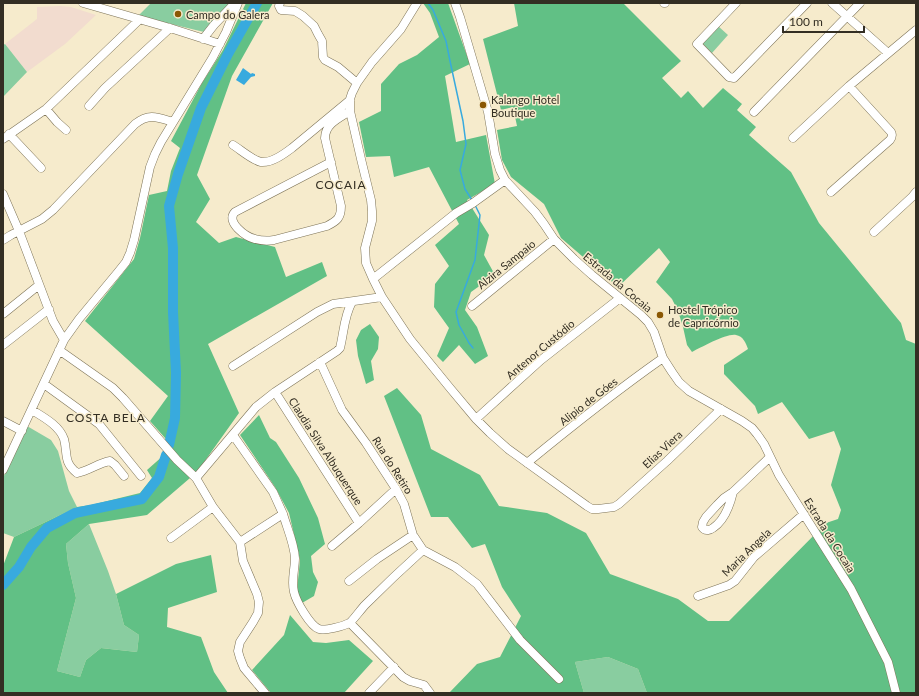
<svg xmlns="http://www.w3.org/2000/svg" width="919" height="696" viewBox="0 0 919 696" font-family="Lato,sans-serif">
  <style>
    .industrial { fill: #f2dccf }
    .green { fill: #89cda0 }
    .forest { fill: #61c085 }
    .water { fill: #38aade }
    .lines { fill: none; stroke-linecap: round; stroke-linejoin: round }
    .stream { stroke: #38aade; stroke-width: 1.5 }
    .river { stroke: #38aade; stroke-width: 10 }
    .minor-casing { stroke: #7e7458; stroke-width: 9 }
    .minor { stroke: #fff; stroke-width: 8 }
    .poi-dot { fill: #8b5804; stroke: #f6ebcc; stroke-width: 1.5 }
    .labels { text-anchor: middle; dominant-baseline: central; stroke-width: 3; stroke-linejoin: round; paint-order: stroke }
    .poi-label { font-size: 11px; fill: #332e23; stroke: #f6ebcc; text-anchor: start }
    .street-label { font-size: 11px; fill: #332e23; stroke: #f6ebcc }
    .neighbourhood-label { font-size: 12px; letter-spacing: 1px; fill: #332e23; stroke: #f6ebcc }
  </style>
  <rect width="100%" height="100%" fill="#f6ebcc"/>
  <path class="industrial" d="M60,6L71,7L96,15L65,44L27,72L5,44L37,19V7Z"/>
  <path class="green" d="M151,3H232L204,32L138,16Z
    M718,26L728,35L712,53L702,43Z
    M5,44L27,72L3,97V45Z
    M27,426L51,440L58,451L69,491L77,507L14,537L3,533V478Z
    M89,524L108,571L116,594L124,625L139,635L137,652L101,648L86,660L80,677L57,671L76,598L68,563L66,544Z
    M608,657L638,669L647,693H584L575,662Z"/>
  <path class="forest" d="M246,3H273L232,76L197,175L210,199L196,222L219,243L236,237L275,247L286,277L322,262L327,276L208,344L239,413L197,472L147,515L89,524L66,544L68,563L76,598L57,671L80,677L86,660L101,648L137,652L139,635L124,625L116,594L176,564L211,555L217,592L168,608L167,627L201,637L214,672L228,693H3V566L14,537L77,507L91,505L140,493L152,478L147,470L173,447L150,421L168,396L85,321L134,259L140,238L149,195L167,191L171,171L180,148L171,141L202,83L223,50Z
    M423,3H448L470,64L445,76L456,142L486,135L495,184L467,200L489,235L484,255L495,275L471,292L465,310L477,327L488,356L475,364L459,345L443,362L437,356L449,328L434,307L435,284L449,266L435,245L459,224L429,167L394,177L390,156L366,157L359,122L381,111V84L399,64L417,55L439,37L430,13Z
    M514,3H623L681,61L662,78L681,98L688,91L703,108L723,88L742,104L737,110L756,127L749,135L791,172L819,223L901,323L906,340L916,344V693H647L638,669L608,657L575,662L584,693H449L477,664L500,657L521,616L502,587L485,544L472,548L448,517H431L384,396L397,388L421,415L431,449L480,475L499,506L547,513L586,533L610,574L678,599L708,621H729L826,523L838,519L841,510L831,485L841,449L834,431L809,439L782,402L758,414L755,406L724,374V365L748,349C746,343 743,336 736,335C727,333 702,347 692,352L687,345L683,327L678,311L672,299L656,282L670,262L659,248L618,287L561,238L544,204L511,177L502,160L497,130L517,126L513,107L501,110L483,39L518,26Z
    M370,324L379,337L378,349L371,361L374,380L366,384L358,356L356,340L361,330Z
    M259,415L270,438L276,442L299,478L318,518L325,544L311,556L313,572L318,582L314,596L302,603L297,590L300,560L289,513L275,487L240,435Z
    M290,615L313,642L326,643L349,640L373,661L344,693H323L322,692L320,693H271L252,670L284,635Z"/>
  <path class="water" d="M243,68L251,74L252,73L255,74V76L251,77L244,85L236,80Z"/>
  <g class="lines">
    <path class="stream" d="M428,3L433,10L446,41L450,61L463,121L466,144L460,170L465,189L472,200
      M473,348L469,343L459,325L456,312L475,260L480,215L475,205"/>
    <path class="river" d="M169,445L175,418L176,373L173,312V248L169,206L178,174L201,108L228,54L257,3
      M3,585L19,567L31,547L47,528L75,513L142,499L159,477L166,455"/>
    <defs>
      <path id="minor" d="M83,3L170,28L220,44
        M280,3L279,6L281,10L295,11L303,16L314,26L318,34L322,41L323,57L325,60L338,67L357,83
        M417,3L401,29L372,62L357,83L352,93L350,99V111L361,159L371,200L372,211V221L365,248L366,263L373,279L382,297L410,339L450,388L476,419L490,433L508,449L587,506L592,509H598L614,507L619,504L667,461L721,409
        M455,3L460,17L488,112L495,154L500,170L505,180L535,212L544,224L554,239L574,259L592,275L641,315L648,322L654,332L663,358L672,372L679,382L689,391L742,421L752,428L757,434L764,444L779,475L851,589L888,662L896,693
        M664,3H665
        M736,3L697,44L729,77L734,78L738,74L807,3
        M832,3L888,53
        M203,39L214,25L235,3
        M89,106L105,88L170,28
        M46,109L57,122L66,130
        M754,112L860,3
        M9,134L41,168
        M793,138L849,86L916,30
        M3,139L46,109L139,20
        M233,145C241,150 252,160 261,162C272,163 284,154 292,148L350,100
        M331,162L235,212C225,222 246,237 255,239C262,241 268,241 274,240L327,226C337,221 341,218 341,206L325,138C325,124 339,118 350,111
        M831,192L890,140C892,137 893,135 891,132L849,86
        M3,194L19,231L53,321L64,340
        M874,232L912,197L916,192
        M3,240L11,235L42,219L53,210L135,124C149,113 157,117 173,122
        M373,279L456,213L473,203L505,180
        M472,306L554,239
        M3,314L39,285
        M3,345L49,309
        M59,350L113,388L123,398L177,460L196,478L213,507L240,542L243,561L257,594L259,602L258,613L253,622L240,642L238,651L240,658L244,668L265,693
        M320,362L342,410L366,443L396,489L404,504L413,535L423,550L455,567L477,584L520,640L559,679
        M233,366L317,312L333,304L382,297
        M44,384L99,424L141,476
        M275,392L359,523
        M32,410C43,417 59,425 64,439C68,454 63,462 77,473C89,471 98,463 110,461L115,465L124,476
        M476,419L541,360L620,298
        M3,421L22,431
        M233,435L273,492L283,514L240,542
        M527,463C572,426 616,391 663,358
        M3,470L64,340L79,319L118,272L126,262L130,253L134,240L150,167L155,154L161,142L213,57L226,32L238,3
        M196,478L256,407L275,392L337,351L340,348C344,332 344,316 352,302
        M733,492C730,505 725,520 713,528C709,531 705,531 702,527L703,522L706,517L717,505L724,498L733,492L770,457
        M283,514C287,528 294,543 295,558C295,569 291,581 294,592C296,601 310,626 319,629C325,631 344,626 349,623C352,622 361,609 365,605C384,586 403,568 423,550
        M171,538L213,507
        M332,546L359,523L396,489
        M349,581L377,559L413,535
        M698,596L729,585L735,581L754,557L804,514
        M350,623L403,677L410,681L424,685L430,693
        M369,693L394,667"/>
    </defs>
    <use href="#minor" class="minor-casing"/>
    <use href="#minor" class="minor"/>
  </g>
  <g class="poi-dot">
    <circle cx="178" cy="14" r="4"/>
    <circle cx="483" cy="105" r="4"/>
    <circle cx="660" cy="315" r="4"/>
  </g>
  <g class="labels">
    <g class="poi-label">
      <text x="186" y="14">Campo do Galera</text>
      <text x="491" y="99">Kalango Hotel<tspan x="491" dy="13">Boutique</tspan></text>
      <text x="668" y="309">Hostel Trópico<tspan x="668" dy="13">de Capricórnio</tspan></text>
    </g>
    <g class="street-label">
      <text transform="translate(506 264) rotate(-39)">Alzira Sampaio</text>
      <text transform="translate(618 282) rotate(40)">Estrada da Cocaia</text>
      <text transform="translate(540 349) rotate(-40)">Antenor Custódio</text>
      <text transform="translate(588 401) rotate(-38)">Alipio de Góes</text>
      <text transform="translate(662 449) rotate(-43)">Elias Viera</text>
      <text transform="translate(326 451) rotate(57)">Claudia Silva Albuquerque</text>
      <text transform="translate(393 465) rotate(58)">Rua do Retiro</text>
      <text transform="translate(830 535) rotate(58)">Estrada da Cocaia</text>
      <text transform="translate(746 552) rotate(-44)">Maria Angela</text>
    </g>
    <g class="neighbourhood-label">
      <text x="341" y="184">COCAIA</text>
      <text x="106" y="417">COSTA BELA</text>
    </g>
  </g>
  <rect width="919" height="696" fill="none" stroke="#332e23" stroke-width="8"/>
  <path d="M783 26v6h81v-6" fill="none" stroke="#332e23" stroke-width="2"/>
  <text x="789" y="26" font-size="12" fill="#332e23" stroke="#f6ebcc" stroke-width="3" paint-order="stroke">100 m</text>
</svg>
